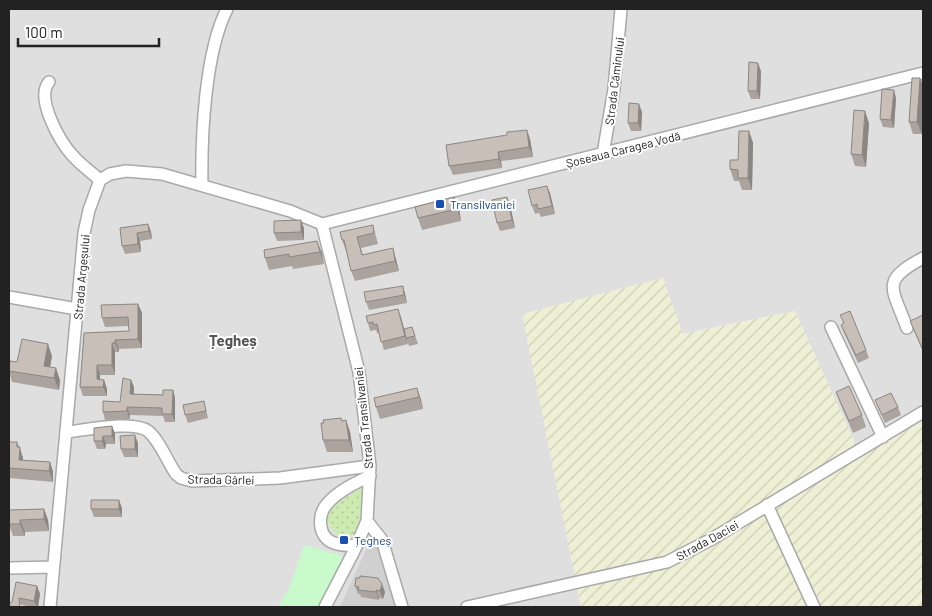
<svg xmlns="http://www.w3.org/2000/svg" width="932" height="616" viewBox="0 0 932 616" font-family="Barlow,sans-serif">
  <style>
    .residential { fill: #e0dfdf }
    .religious { fill: #d0d0d0 }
    .farmland { fill: url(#farmland-furrows) }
    .grass { fill: url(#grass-dots) }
    .park { fill: #c8facc }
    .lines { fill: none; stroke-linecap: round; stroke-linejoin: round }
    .minor-casing { stroke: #a9a9a9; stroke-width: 14 }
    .minor { stroke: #fff; stroke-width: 11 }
    .wall { fill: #aba49e }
    .shaded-wall { fill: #8b8681 }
    .building { fill: #c7bfb8; stroke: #8b8681 }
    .transit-dot { fill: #1a4fb4; stroke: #fff; stroke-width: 2 }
    .labels { text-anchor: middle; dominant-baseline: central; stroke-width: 4; stroke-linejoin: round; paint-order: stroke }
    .street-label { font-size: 12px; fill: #222; stroke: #fff }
    .transit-label { font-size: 12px; fill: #164399; stroke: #fff; text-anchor: start }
    .quarter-label { font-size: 15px; font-weight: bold; fill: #555; stroke: #fff }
  </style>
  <defs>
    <pattern id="farmland-furrows" width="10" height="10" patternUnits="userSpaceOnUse" patternTransform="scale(1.25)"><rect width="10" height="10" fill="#eef0d5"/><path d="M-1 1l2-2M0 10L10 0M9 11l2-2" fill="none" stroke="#ccceb7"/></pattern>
    <pattern id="grass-dots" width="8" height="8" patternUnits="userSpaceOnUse" patternTransform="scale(1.25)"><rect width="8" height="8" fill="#cdebb0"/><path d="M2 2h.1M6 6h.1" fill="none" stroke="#b0c997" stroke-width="1.8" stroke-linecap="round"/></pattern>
  </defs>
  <rect width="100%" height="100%" fill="#f2efe9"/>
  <path class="residential" d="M9,9H923V421L861,457L795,311L682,334L663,278L523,314L581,607H9Z"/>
  <path class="religious" d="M369,543H378L396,607H340Z"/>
  <path class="farmland" d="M663,278L683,334L795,311L861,456L923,421V607H581L522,314Z"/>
  <path class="grass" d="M366,485L364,506L355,534C342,541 331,532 327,520L332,506Z"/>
  <path class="park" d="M304,545L344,556L320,607H278L289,589Z"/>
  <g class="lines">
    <defs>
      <path id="minor" d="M49,82C35,98 60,142 73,156C81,165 91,172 100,180
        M603,154L614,89L621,9
        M202,185C201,137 205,52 227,9
        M322,224L923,73
        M322,224L359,372L370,466L367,521L354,551L325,607
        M9,297L77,309
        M831,327L883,437
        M907,328C892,287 880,281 923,258
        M67,432C86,430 134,420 148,431C160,441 167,461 176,474L181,478L192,481L280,478L370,466
        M767,505L814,607
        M367,521L382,540L402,607
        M357,545C349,546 342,546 334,543C318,538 317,515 327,504C338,491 355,483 370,476
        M9,568L53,567
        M50,607L84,233L89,210L100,180L110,174L126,171L162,174L290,211L322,224
        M467,607L667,562L710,540L923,412"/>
    </defs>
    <use href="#minor" class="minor-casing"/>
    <use href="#minor" class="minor"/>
  </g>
  <path class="wall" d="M761,71L760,99H751L748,91Z
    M920,78L923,86V111L922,134H913L909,122Z
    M896,98L894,128L883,127L880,119Z
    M642,112L641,131H631L628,123Z
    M869,123L866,167L855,166L851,154Z
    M749,131L753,143L752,190H742L739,181H734L730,169L738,160Z
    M530,139L533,157L501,161L502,168L453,175L449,166Z
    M550,193L555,214L541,217L539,213L535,214L532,206Z
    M454,197L459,209L461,221L422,230L418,218Z
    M510,205L515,228L500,231L497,223Z
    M148,224L151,232L152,239L140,241L141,252L125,254L122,246L120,228Z
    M373,225L378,244L361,248L363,255L396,259L399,271L355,281L351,271L347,251H346L342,240Z
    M304,228V240L277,241L274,233Z
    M317,241L324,264L293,269L292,266L269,270L265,258Z
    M403,286L405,294L407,303L369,310L366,302Z
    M138,304L142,313V348L119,349V352H115V375H100V379L104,380L107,389V396H83L80,387L84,333L129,331V326L105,327L102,318Z
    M398,309L405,332L412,327L418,344L409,346L407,339L408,344L384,350L379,333H377L376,330L370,331L368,323Z
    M840,315L866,350L869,358L858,363L844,333L841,325L844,324Z
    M923,315V352L910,321Z
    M52,356L50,367L60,380L59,390L12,382L9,372V367L17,362Z
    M131,380L134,387V394L163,395L173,390L175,398V422H165L163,416L130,415V419L105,420L103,412L120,402Z
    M417,388L421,400L423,409L380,419L376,407Z
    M836,392L862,415L866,427L853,433L840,403Z
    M875,400L898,407L901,415L885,423Z
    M206,409L208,418L188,423L185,415Z
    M346,420L350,432L353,452H327L323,440L342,421Z
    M112,426L115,434V444H106L105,449H97L94,441Z
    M9,442L20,447L23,458V460L50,462L53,472V482L9,478Z
    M138,443V457H124L121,449Z
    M122,508V517H94L91,509Z
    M44,509L48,520L49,531L25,532V536H13L9,525V510Z
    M356,578L385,592L383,599L379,598V600L361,597L360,594H358L355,586Z
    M37,586L40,594L38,607H30L12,602Z"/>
  <path class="shaded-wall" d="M758,63L761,71L760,99L757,91Z
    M920,78L923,86V111L922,134L917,122Z
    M894,90L896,98L894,128L891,120Z
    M639,104L642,112L641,131L638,123Z
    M865,111L869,123L866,167L862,155Z
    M527,130L530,139L533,157L529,147Z
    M749,131L753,143L752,190L748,178Z
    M498,152L501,161L502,168L499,159Z
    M547,186L550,193L555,214L552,206Z
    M454,197L459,209L461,221L457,209Z
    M507,197L510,205L515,228L512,220Z
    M301,220L304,228V240L301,232Z
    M148,224L151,232L152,239L149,231Z
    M137,233L140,241L141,252L138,244Z
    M317,241L322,253L324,264L320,252Z
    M393,248L396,259L399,271L395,261Z
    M403,286L405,294L407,303L404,295Z
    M138,304L142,313V348L138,339Z
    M398,309L401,317L408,344L405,336Z
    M115,340L119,349V352L115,343Z
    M112,343L115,352V375L112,365Z
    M48,344L52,356L48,378L44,366Z
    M97,365L100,375V387L97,379Z
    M56,368L60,380L59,390L54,378Z
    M104,380L107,389V396L103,387Z
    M131,380L134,387L133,402L130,394Z
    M417,388L421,400L423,409L419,397Z
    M173,390L175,398V422L172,414Z
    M127,407L130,415V419L127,411Z
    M346,420L350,432L353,452L349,440Z
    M112,426L115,434V444L112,436Z
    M135,435L138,443V457L135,449Z
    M103,436L106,444L105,449L102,441Z
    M17,442L23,458L22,470L19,460L17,447Z
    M50,462L53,472V482L49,471Z
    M119,500L122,508V517L119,509Z
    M44,509L48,520L49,531L44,519Z
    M20,520L25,532V536L20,524Z
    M382,584L385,592L383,599L380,591Z
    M37,586L40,594L38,607H37L34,601Z
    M376,590L379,598V600L376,592Z"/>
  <path class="building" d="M749,62L758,63L757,91H748Z
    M912,78H920L917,122H909Z
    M882,89L894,90L891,120L880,119Z
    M629,103L639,104L638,123H628Z
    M854,110L865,111L862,155L851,154Z
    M527,130L529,147L498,152L499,159L449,166L446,145L507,135V132Z
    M739,131H749L748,178H738V170L730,169V160H738Z
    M547,186L552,206L538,209L537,204L532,206L528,190Z
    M454,197L457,209L418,218L415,207Z
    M507,197L512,220L497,223L492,200Z
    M301,220V232L274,233V221Z
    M148,224L149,231L137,233L138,244L122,246L120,228Z
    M373,225L374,233L357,237L362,255L393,248L395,261L351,271L344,240H342L340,232Z
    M317,241L320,252L289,257V254L265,258L264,250Z
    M403,286L404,295L366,302L364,292Z
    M138,304V339L115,340V343H112V365H97V379L104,380L103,387H80L84,333L129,331L128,317L102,318L101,305Z
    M398,309L405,336L381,342L377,324L374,325L373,322L368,323L366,316Z
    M850,311L866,350L856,355L841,325L844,323L840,315Z
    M923,315V350L910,321Z
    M412,327L415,336L406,338L404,329Z
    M22,339L48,344L44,366L56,368L54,378L9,371L10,361L17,362Z
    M123,378L131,380L130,394L163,395V390H173L172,414H162V408L127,407V411L103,412V401L120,402Z
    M849,386L862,415L849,421L836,392Z
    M417,388L419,397L376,407L374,398Z
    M891,393L898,407L882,415L875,400Z
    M204,401L206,411L185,415L183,405Z
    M341,418L342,421L346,420L349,440H323L321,423H324L323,420Z
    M112,426V436H103L102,441H94V428Z
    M135,435V449H121L120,436Z
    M9,442H17V447H20L19,460L50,462L49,471L9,468Z
    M91,500H119V509H91Z
    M44,509V519L20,520V524H9V510Z
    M360,576L378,578L382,584L380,591L376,590V592L358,590L359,587L355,586L356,578H360Z
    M16,582L37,586L34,601L19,598L20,607H9V603L12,602Z"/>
  <g class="transit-dot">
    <rect x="435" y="199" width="10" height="10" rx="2.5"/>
    <rect x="339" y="535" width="10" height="10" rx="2.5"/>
  </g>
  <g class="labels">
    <g class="street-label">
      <text transform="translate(614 81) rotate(-83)">Strada Căminului</text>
      <text transform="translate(623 149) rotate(-14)">Șoseaua Caragea Vodă</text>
      <text transform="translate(81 277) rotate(-85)">Strada Argeșului</text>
      <text transform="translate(363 418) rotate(-96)">Strada Transilvaniei</text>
      <text transform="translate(221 479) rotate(1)">Strada Gârlei</text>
      <text transform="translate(707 540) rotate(-29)">Strada Daciei</text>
    </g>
    <g class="transit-label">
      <text x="450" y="204">Transilvaniei</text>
      <text x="354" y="540">Țegheș</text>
    </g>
    <g class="quarter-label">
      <text x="233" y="340">Țegheș</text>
    </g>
  </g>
  <rect width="932" height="616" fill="none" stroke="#222222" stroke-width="20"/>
  <path d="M18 38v8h141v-8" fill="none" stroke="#222222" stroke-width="2.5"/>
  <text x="25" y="38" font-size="15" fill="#222222" stroke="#ffffff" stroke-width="4" paint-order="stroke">100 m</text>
</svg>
